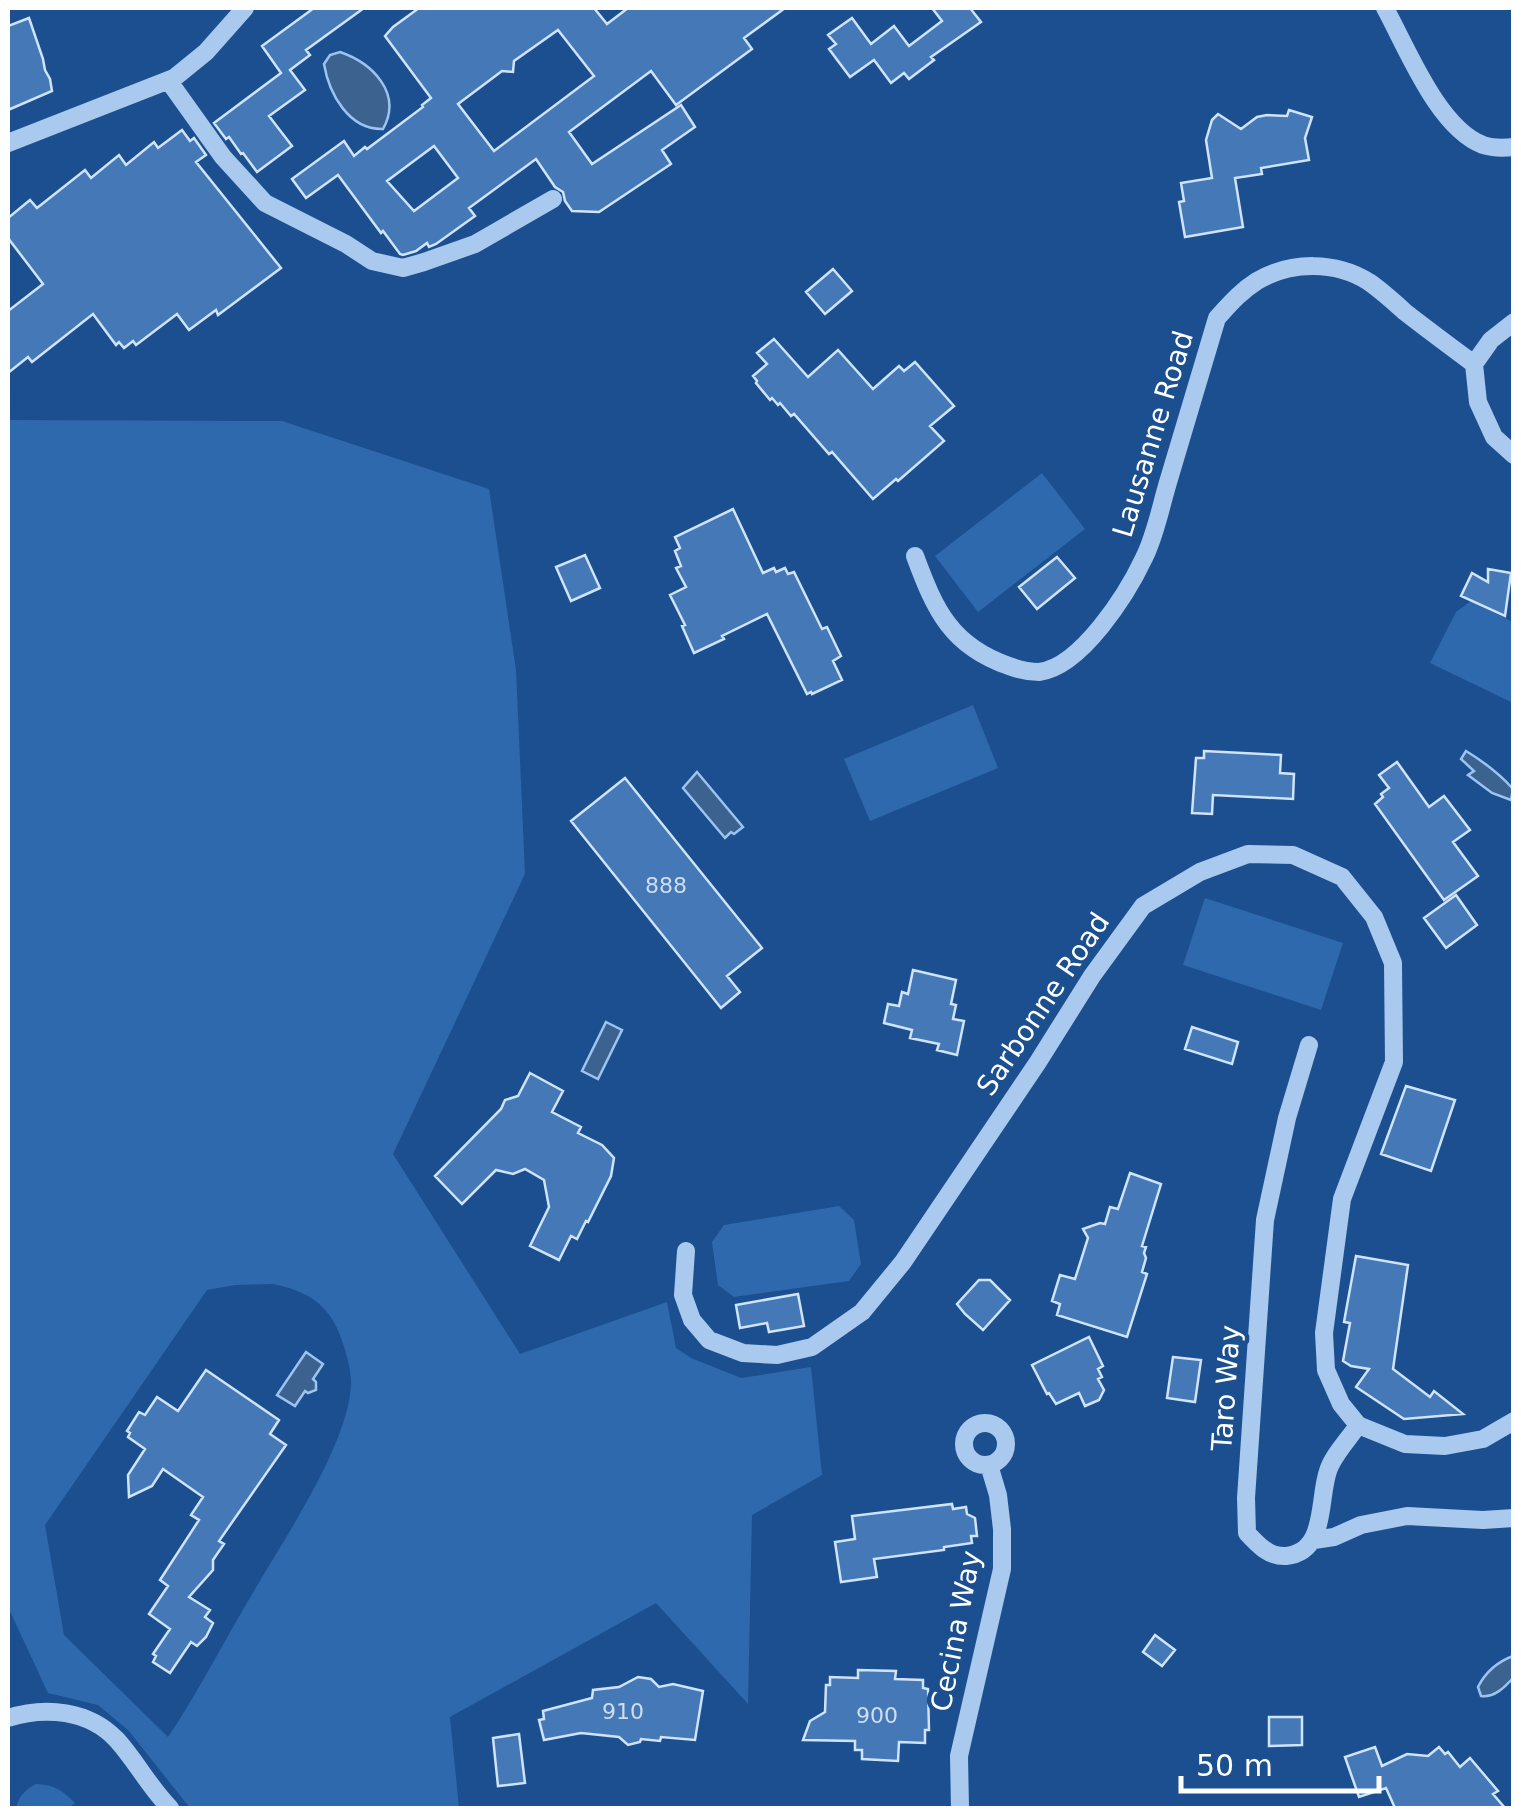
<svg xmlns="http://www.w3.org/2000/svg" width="1521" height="1816" viewBox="0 0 1521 1816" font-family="'DejaVu Sans',sans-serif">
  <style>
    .green { fill: #2e69ad; fill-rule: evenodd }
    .water { fill: #3c6290; stroke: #9cc4f0; stroke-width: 2.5 }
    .building { fill: #4478b7; stroke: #cfe3fa; stroke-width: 2.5; fill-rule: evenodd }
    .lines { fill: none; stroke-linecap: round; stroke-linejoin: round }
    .minor { stroke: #a9c9ee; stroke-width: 18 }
    .labels { text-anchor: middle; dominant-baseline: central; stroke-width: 9; stroke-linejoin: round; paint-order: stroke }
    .number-label { font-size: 22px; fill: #d0dded }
    .street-label { font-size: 28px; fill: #fff; stroke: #1b4f8f }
  </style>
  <rect width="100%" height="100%" fill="#1b4f8f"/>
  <path class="green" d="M8,420L282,421L489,489L516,670L525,874L393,1154L520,1354L667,1302L676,1348L691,1358L741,1378L811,1367L822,1475L752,1515L748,1704L656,1603L450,1717L459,1808H190L128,1730L98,1705L48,1693L8,1607ZM273,1284C306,1291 329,1303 341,1338C346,1352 351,1368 351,1383C350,1442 284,1539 254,1591C225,1639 199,1691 168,1737L64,1635L45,1525L207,1290L235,1285Z
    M1042,473L1085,529L978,612L935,556Z
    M1471,601L1513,622V703L1430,663L1456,612Z
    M973,705L998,768L870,821L844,759Z
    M1205,898L1343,943L1321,1010L1183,965Z
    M839,1206L854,1220L861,1264L849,1281L734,1297L718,1285L712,1242L724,1225Z
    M36,1784C55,1785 62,1790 75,1803L69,1808H16C19,1796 25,1790 36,1784Z"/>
  <path class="water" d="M340,52C372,63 403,93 383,129C349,130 329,94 324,64L330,55Z
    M1466,751C1484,762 1499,773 1513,789L1511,800L1492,793L1468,775L1474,771L1461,759Z
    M697,772L743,827L734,834L731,832L725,838L683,788Z
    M606,1022L622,1030L598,1079L582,1071Z
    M306,1352L323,1364L313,1379L316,1382V1390L308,1393L305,1391L295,1406L277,1395Z
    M1513,1656V1678C1505,1687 1494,1698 1481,1696L1478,1687C1486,1671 1497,1662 1513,1656Z"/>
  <path class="building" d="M314,8H364L306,50L310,55L290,70L305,90L269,116L292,146L257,172L243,153L241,154L229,137L226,139L214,123L281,73L262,46Z
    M419,8H594L607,24L628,8H785L744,38L752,49L676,105L651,71L569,132L592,164L681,105L695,127L662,150L671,164L599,212L572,211L565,201L563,192L555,187L536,159L469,208L475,216L436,244L429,247L427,243L416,251L403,255L400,254L383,231L381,233L338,175L306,198L292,179L344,141L354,156L365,147L367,149L423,107L422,105L431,98L385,36L393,27ZM558,30L594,76L494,151L458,104L502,71L513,72L514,61ZM434,146L458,178L414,211L387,181Z
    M932,8H970L981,22L931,57L934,60L909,79L904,73L891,83L874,60L850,77L829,49L836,44L828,35L852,18L871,44L894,26L909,46L942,21Z
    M29,18L43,59L45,70L50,79L52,91L8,110V26Z
    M1289,110L1312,117L1305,138L1309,160L1261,168L1262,174L1235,178L1243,227L1185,237L1179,202L1184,201L1181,183L1212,178L1206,140L1212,120L1218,114L1241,129L1257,117L1267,115L1287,116Z
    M182,130L190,141L194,138L206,155L196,162L281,268L218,315L216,310L189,330L177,314L136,345L133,341L124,348L119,342L116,345L93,314L32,362L28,357L8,373V311L43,284L8,238V218L30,200L37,208L85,170L91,178L119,155L126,165L154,142L158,148Z
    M833,269L852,291L825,314L806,292Z
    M774,339L808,377L838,350L873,389L899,366L904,371L915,362L954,406L930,426L944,441L898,481L896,479L873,499L832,452L829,454L794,414L791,416L780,403L778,405L772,398L770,400L756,383L757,381L753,376L767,364L757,353Z
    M733,509L763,573L774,568L776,572L785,568L788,574L794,572L822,629L827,627L841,656L833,661L842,680L812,694L811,692L807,694L767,614L722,636L724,639L694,653L682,626L685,625L670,595L686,587L676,568L681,566L675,551L680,548L675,537Z
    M585,555L600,588L571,601L556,567Z
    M1057,557L1075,578L1037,609L1019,587Z
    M1488,569L1511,573L1505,616L1461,596L1472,573L1488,582Z
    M1204,751L1281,755L1280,773L1294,774L1293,799L1213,795L1212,814L1192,813L1196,758H1204Z
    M1397,762L1429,807L1444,796L1470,830L1453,842L1478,876L1444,900L1375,804L1383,797L1381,794L1389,788L1379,775Z
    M625,778L762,948L727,976L740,992L721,1008L571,821Z
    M1456,895L1477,925L1446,948L1424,918Z
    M913,970L956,980L951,1004L956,1005L953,1019L964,1021L957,1055L937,1050L939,1044L910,1038L912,1030L884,1023L888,1004L899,1006L902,992L908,994Z
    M1192,1027L1238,1042L1232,1064L1185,1049Z
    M530,1073L563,1091L552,1112L581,1127L578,1133L602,1145L614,1158L611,1176L588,1222L586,1221L577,1239L571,1236L559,1260L530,1246L549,1207L544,1180L525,1169L513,1174L496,1170L462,1204L435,1176L501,1109L505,1100L518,1096Z
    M1406,1086L1455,1100L1431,1171L1381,1154Z
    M1130,1173L1161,1184L1142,1246L1146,1247L1144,1253L1146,1258L1142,1272L1147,1274L1127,1337L1057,1315L1060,1304L1052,1301L1060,1275L1075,1279L1088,1238L1083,1229L1100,1223L1105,1224L1110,1207L1118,1209Z
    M1356,1256L1408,1265L1393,1369L1430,1397L1434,1391L1463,1414L1404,1419L1356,1387L1369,1369L1351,1366L1343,1361L1350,1323L1344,1322Z
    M979,1280H990L1010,1300L983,1330L965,1314L957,1304Z
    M798,1294L804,1326L769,1332L767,1323L740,1328L736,1305Z
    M1089,1337L1103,1366L1098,1369L1102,1377L1098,1379L1104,1390L1099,1400L1085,1406L1079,1393L1056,1404L1049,1393L1047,1394L1032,1365Z
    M1173,1357L1201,1360L1195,1402L1167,1398Z
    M206,1370L279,1420L270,1434L286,1445L219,1541L224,1544L213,1560V1570L189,1597L210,1610L205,1617L213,1623L206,1637L197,1646L191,1642L170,1673L153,1662L156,1656L153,1654L170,1629L149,1614L168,1586L160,1580L199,1520L191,1515L203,1497L163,1469L152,1486L129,1497L128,1475L145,1449L128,1437L130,1433L127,1431L139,1412L145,1415L157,1397L178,1411Z
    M952,1504L953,1509L966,1507L967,1514L975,1518L977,1536H971L972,1543L944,1547V1550L874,1559L877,1577L841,1582L835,1542L855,1539L852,1516Z
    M1155,1635L1175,1650L1162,1666L1143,1652Z
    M858,1670L896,1671L895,1679L923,1680V1688L928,1689L929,1730H925V1743L899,1742L898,1761L862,1759V1750H855V1741L803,1740L810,1721L825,1712L826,1685H830V1677L858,1678Z
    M638,1677L651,1679L659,1687L673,1684L703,1691L695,1740L661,1737L660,1741L641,1739L640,1742L628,1745L619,1737L581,1733L544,1740L539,1720L544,1719L543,1711L592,1698L593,1690L619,1687Z
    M1269,1717H1302V1745L1269,1746Z
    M519,1734L525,1783L498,1786L493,1738Z
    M1375,1747L1382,1766L1407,1754L1428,1756L1439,1747L1445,1754L1448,1752L1460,1767L1470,1758L1498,1791L1493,1794L1505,1808H1395L1386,1788L1359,1797L1345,1757Z"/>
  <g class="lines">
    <path class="minor" d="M1385,8C1407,48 1438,128 1483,145C1492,148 1504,148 1514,147
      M168,80L223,157L265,203L346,244L372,261L403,268L424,262L475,244L553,199
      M8,143L174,78L206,52L245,8
      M1514,322L1491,340L1474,364L1478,402L1494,437L1514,455
      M915,556C935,610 951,646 1009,666C1017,669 1029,672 1039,672C1081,667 1127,594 1144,558C1156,534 1161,505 1169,479C1185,425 1201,372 1217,318C1229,305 1241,291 1257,281C1291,261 1336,261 1369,282C1382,291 1394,302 1405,312C1428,330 1451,347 1474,364
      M1309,1045L1287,1118L1265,1220L1246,1498L1247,1533C1258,1545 1269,1557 1286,1556C1327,1552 1318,1500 1328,1471C1333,1455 1349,1439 1358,1425
      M686,1251L683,1295L692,1320L709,1340L743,1353L777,1355L812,1347L862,1312L903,1262L1038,1062L1092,976L1143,906L1200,872L1248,854L1293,855L1342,877L1374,917L1393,963L1394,1062L1342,1199L1324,1333L1326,1370L1341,1404L1358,1425L1405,1444L1445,1446L1483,1439L1514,1421
      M964 1444a21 21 0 1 1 42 0a21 21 0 1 1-42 0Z
      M1314,1540L1334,1537L1361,1525L1407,1516L1483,1520L1514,1518
      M8,1718C45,1706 89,1710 117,1740C136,1761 150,1788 170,1808
      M960,1808L959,1756L1002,1569V1529L998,1495L989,1465"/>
  </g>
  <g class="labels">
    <g class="number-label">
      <text x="666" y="885">888</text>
      <text x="623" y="1711">910</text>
      <text x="877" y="1715">900</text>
    </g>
    <g class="street-label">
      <text transform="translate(1153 434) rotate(-73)">Lausanne Road</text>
      <text transform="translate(1043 1004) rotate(-56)">Sarbonne Road</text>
      <text transform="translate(1226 1388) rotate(-86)">Taro Way</text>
      <text transform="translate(956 1631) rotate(-79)">Cecina Way</text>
    </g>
  </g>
  <rect width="1521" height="1816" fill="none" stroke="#ffffff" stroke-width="20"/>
  <path d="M1181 1776v15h198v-15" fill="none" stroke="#ffffff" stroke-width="5"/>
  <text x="1196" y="1776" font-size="30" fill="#ffffff" stroke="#1b4f8f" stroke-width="8" paint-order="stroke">50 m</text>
</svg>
